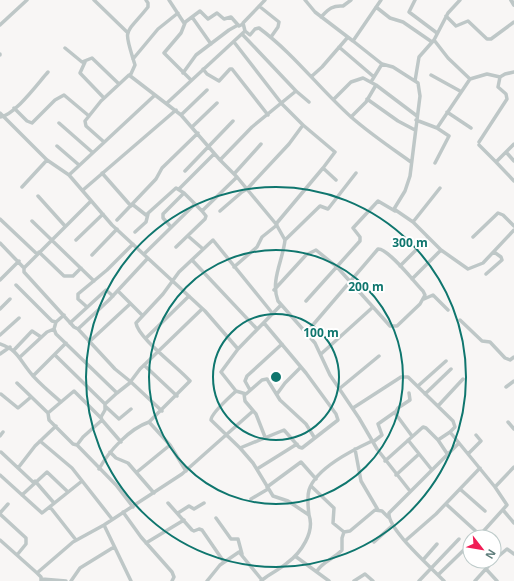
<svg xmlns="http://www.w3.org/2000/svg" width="514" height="581" viewBox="0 0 514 581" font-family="'Open Sans',sans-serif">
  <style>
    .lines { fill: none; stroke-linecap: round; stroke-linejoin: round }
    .minor { stroke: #bec7c7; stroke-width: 3.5 }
    .tertiary { stroke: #bec7c7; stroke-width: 4 }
    .ring { fill: none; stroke: #0f766e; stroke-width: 2 }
    .centre { fill: #0f766e; stroke: #fff; stroke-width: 2 }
    .ring-label { font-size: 12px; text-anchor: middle; font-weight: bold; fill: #0f766e; stroke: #fff; stroke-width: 4; stroke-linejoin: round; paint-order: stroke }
  </style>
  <rect width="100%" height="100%" fill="#f8f6f5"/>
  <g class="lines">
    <path class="minor" d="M94,0L127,32
      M169,0L184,23L200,11L208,19L217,13L224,19L231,17L239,26L243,24
      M305,0L315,12L353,41L381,0
      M415,0L409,12L437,33
      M259,6L279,22L278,27L271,37
      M376,7L390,18L403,22L432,42
      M446,16L456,26L468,21L487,39H491L514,22
      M192,17L211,44
      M321,17C328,10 332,5 343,6L351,0
      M185,23L181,33L164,53L191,80
      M0,25L27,0
      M245,31L250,35L255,29L259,28C294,54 318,87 350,116C369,133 390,147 411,162
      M242,34L296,91
      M434,40L448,58L470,79
      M353,41L382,64L393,67L418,83L420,96L410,176L405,191L394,209L413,222L441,250L412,279
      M234,42L282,104L303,125
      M339,47L374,77
      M65,48L82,62L92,58L119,84
      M0,55V54
      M133,59L158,29L178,13
      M85,62L80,73L104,98
      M203,69L207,74L219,81L230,69H232L268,115
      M183,73L196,55L229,30L238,25
      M431,75L460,91
      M130,76L135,65C123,26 124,37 148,7V3L146,0
      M312,76L322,67L348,37
      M415,81L419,57L434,40L448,13L460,0
      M371,82L382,64
      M155,95L69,175L112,225L205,311L238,349L281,305
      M334,99L351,82L363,78L376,85L417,116
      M367,99L398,121L415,130
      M167,103L245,31L243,23L265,0
      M14,108L27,121L32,123L55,100L64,95L89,116
      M447,112L471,128
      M0,113L47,160L69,175
      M181,115L207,90
      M0,117C15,115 38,83 48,72
      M351,117L366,102L376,85
      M416,120L437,128L449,136L435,163
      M59,123L92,152
      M192,127L217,103
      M437,128L470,79L487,74L500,77L505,74L514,72
      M104,142L86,126L85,121L101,101L129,75L181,115L220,160L237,177L276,224L285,240C283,260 270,281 278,301L315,343L330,375L359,418L377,449L410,491
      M479,142L507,99L506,94L498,87L500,77
      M514,144L496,162L514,181
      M479,145L496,162
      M57,146L79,165
      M506,152L514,161
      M220,160L252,127L296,91L309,102
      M185,171L233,121
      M102,173L131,206
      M234,174L261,144
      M22,187L47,160
      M179,189L214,154
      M83,190L176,110
      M38,196L65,226
      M132,204L146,215L176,188L184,193
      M220,211L242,192L247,189L289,144L303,125L335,152L323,168L336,180
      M0,219L37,254
      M117,220L156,179L162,168L198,133
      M32,221L94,281
      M413,222L440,188
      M276,224L323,168
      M171,227L163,218V214L184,193L202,211L237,177
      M135,232L146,222L148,214
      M188,236L203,249
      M473,237L498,213L503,215L514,226
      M76,240L103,214
      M285,240L320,206L328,209L356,173
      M0,243L24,268V272L74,327L78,329L109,300L148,258
      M176,247L205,219L206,216L202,211
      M441,250L468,269L483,263L514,230
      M39,252L64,276H73L81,268
      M144,254L195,204
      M92,255L117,229
      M192,260L257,329
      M400,266L428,238
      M234,267L257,247L262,237L277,225
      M24,268L91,201
      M486,274L502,260L501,257L494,252
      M0,280L19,261
      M16,285L52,321L56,322L64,315
      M274,290L306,255L316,250L337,267L373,307
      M118,291L142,315
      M424,299L433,295L448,310
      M306,301L360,241V237L353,228L378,201L395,211
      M87,307L78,299V294L107,270L133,244
      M0,309L10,299
      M460,320L482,341L490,342L505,358L510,360L514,357
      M56,322L54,329L56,334L117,393L131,382L162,411
      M70,323L106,290L113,296
      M78,329L115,369L131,382
      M306,333L378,249C388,248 415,283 423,291L425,295L420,304L397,326H390L373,307L321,354
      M0,335L19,318
      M146,338L189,296
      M89,342L130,304
      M0,344C17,350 18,357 29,371C37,382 50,392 61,402
      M238,349L221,372L236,391C230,397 211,413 211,420L240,448L253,463L273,496L288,501L309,515C315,532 301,553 287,563C279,570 269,574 261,581
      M14,350L32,331L41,337
      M0,354L10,347
      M55,355L105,404V410L101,417L102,420L83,437L77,445L116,485L133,507
      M20,357L47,332L54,329
      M144,365L177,396
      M33,376L66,343
      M131,381L140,369L202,309
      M17,383L48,413
      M418,386L446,361
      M506,387L514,381
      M339,389L379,356
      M250,390L245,381L247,376L282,344
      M236,391L246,394L262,380L267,379L280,400L306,424L314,437
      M409,393L410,400L398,408L395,413L412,436
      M1,394L18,408L31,397
      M244,394L245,401L256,414L265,437
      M277,394L285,383L301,367
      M425,394L451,369
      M105,404L117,393
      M105,406L119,419L131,409
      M438,406L463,379
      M353,408L401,377H408L453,421L455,427L450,432L459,443
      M102,420L121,442
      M508,422L514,429
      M0,436L3,432
      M408,440L432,470
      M438,440L448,455
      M40,441L72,468L112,519
      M373,442L382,435L378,424L395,412
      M77,445L73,444L49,420L48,413L74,391L101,418
      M240,448L284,430L299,447L302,448L338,420L336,414L306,373L264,323
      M355,449L361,481L378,510
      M1,452L34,483
      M110,452L116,458L128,463L154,493
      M468,454L481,441L476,435
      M385,461L423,427L426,428L438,440L450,432
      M18,468L35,446L56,426
      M99,469C109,451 129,429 149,422
      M257,469L297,444
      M186,471L170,445L149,422L190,381C179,368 138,338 136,323L163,294L179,272L213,240L273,314
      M137,472L170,445
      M0,475L42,513L82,481
      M396,475L419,454
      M35,481L54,503
      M311,486L334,508L333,523L344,532L350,531L375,510L382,511L388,517
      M267,487L301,462L316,479
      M460,489L485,511
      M22,495L47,472L68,492
      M251,499L268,489
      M168,503L192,530L194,531L199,529L202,530L224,562
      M446,504L480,535L507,505L495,487
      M50,507L76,540
      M503,510L514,523
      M123,512L141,537L172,572L174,577L172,581
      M0,513L8,504
      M178,513L189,506L194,509L204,503
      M0,514L26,538V544L17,555
      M309,515C308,507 307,497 309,490C316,468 353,450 372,441
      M216,518L231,539H238L242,554
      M104,525L131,581
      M0,540L37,573
      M405,541L436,514L480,468
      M374,542L393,525
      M146,543L184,520
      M295,556L329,581
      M423,560L437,544
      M494,560L507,549L514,554
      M486,569L497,581
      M317,571C323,561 334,559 342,550V538L344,532
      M438,575L470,544
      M42,579L66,581
      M41,581V577L37,573L73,542L104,525L182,474L253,411
      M71,581L80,568L114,547
      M207,581L220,565L239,552L262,580
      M354,581L365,574L373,581
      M419,581L459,539
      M444,581C432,568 387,529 389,513L459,443L495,487L514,467
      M475,581L493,561"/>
    <path class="tertiary" d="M511,0L514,5"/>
  </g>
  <g class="ring">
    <circle cx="276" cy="377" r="63"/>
    <circle cx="276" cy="377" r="127"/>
    <circle cx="276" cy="377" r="190"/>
  </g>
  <circle cx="276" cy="377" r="6" class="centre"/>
  <g class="ring-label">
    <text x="410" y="247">300 m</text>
    <text x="366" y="291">200 m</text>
    <text x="321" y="337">100 m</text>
  </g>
  <g transform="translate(482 549) rotate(121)"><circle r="19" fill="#ffffff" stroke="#becbca"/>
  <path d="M0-3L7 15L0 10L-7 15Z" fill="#f01d55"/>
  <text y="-6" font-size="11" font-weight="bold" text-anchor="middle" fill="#5d7c7a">N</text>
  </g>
</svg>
